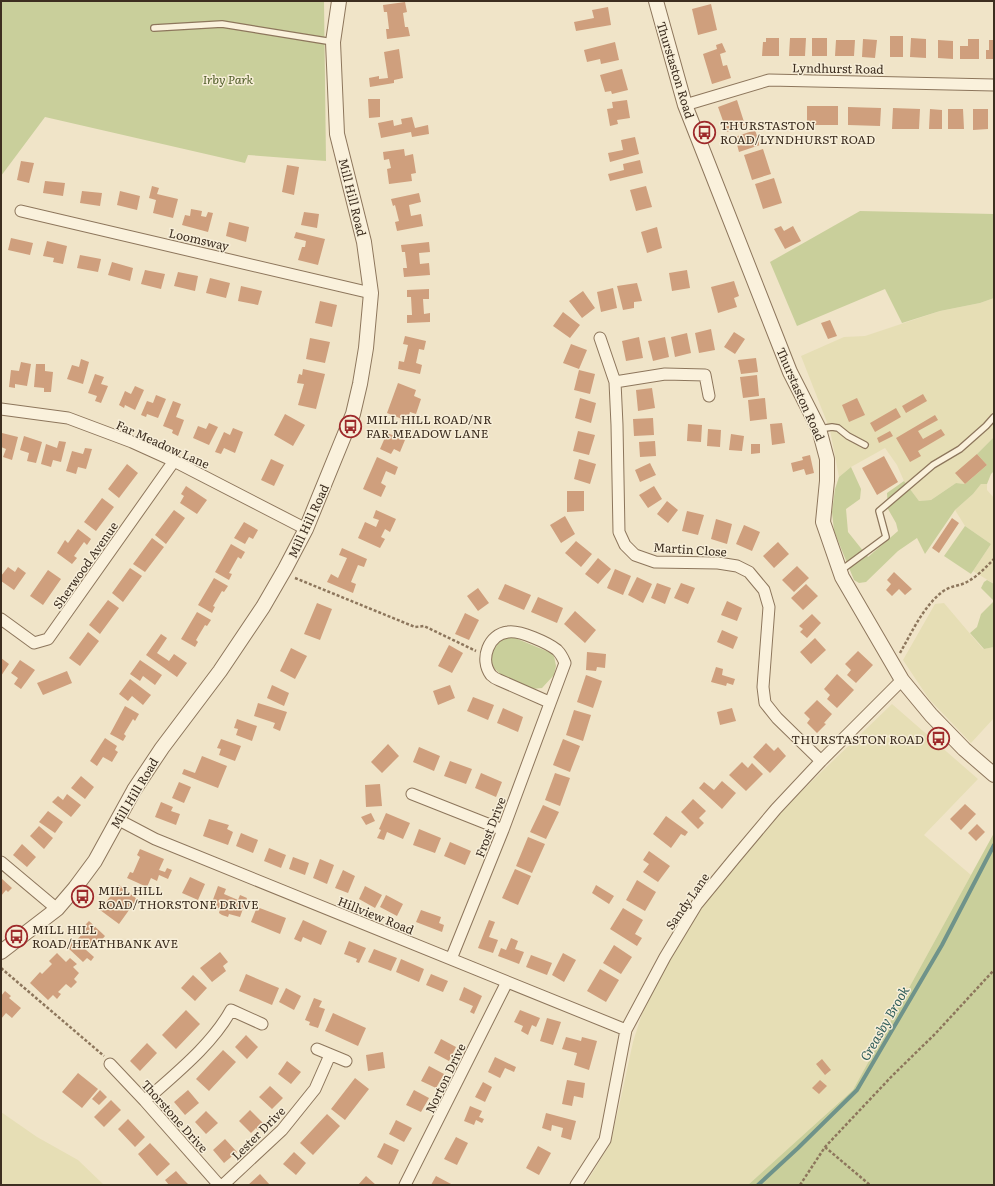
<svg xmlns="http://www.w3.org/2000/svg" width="995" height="1186" viewBox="0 0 995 1186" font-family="Literata,serif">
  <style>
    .farmland { fill: #e6deb5 }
    .green { fill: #c9cf9b }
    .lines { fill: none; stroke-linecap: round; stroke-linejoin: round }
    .stream { stroke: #6f938a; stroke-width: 4 }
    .building { fill: #cf9f7d }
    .service-casing { stroke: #8d765c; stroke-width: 8 }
    .minor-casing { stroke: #8d765c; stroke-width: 13 }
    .tertiary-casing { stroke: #8d765c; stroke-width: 16 }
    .path { stroke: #8d765c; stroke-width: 2.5; stroke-dasharray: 3 2; stroke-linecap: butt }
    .service { stroke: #faf1dc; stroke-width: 5.5 }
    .minor { stroke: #faf1dc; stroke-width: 11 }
    .tertiary { stroke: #faf1dc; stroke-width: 14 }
    .labels { text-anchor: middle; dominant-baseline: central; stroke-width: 3; stroke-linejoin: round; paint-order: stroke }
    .street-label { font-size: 12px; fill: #3d2e20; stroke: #f7eed8 }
    .park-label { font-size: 12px; font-style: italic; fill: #4d5a26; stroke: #f7eed8 }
    .poi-label { font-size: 12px; fill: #3d2e20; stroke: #f7eed8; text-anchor: start }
    .water-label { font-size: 13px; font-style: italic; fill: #2f5d5a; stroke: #f7eed8 }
  </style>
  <rect width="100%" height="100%" fill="#f0e4c8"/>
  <path class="farmland" d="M994,298V437L977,454L987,465L965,484L956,483L931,500L919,501L904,481L897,465L885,448L851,467L839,477L830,430L801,356L844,337L865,336L940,311L980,303Z
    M981,484H987V490L994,498V584L973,571L991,544L965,526L955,510L973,494Z
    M944,603L983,649L994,647V718L971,743L929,699L903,660L935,604Z
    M892,704L978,779L924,835L971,875L853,1090L748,1185H585L610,1144L620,1102L633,1042L648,995L694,918L737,862L784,808Z
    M1,1112L37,1137L78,1160L104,1185H1Z"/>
  <path class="green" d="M1,1H324L326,161L248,155L245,163L45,117L1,176Z
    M860,211L994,214V298L980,303L940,311L902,323L885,289L797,326L770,262Z
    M994,437V471L991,474L987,484H981L973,494L955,510L925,554L917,538L898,551L866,582L859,583L854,580L834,531L832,512L835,489L839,477L851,467L861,489L860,499L846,509L848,532L868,557L898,531L896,523L888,509L887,493L904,481L919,501L931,500L956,483L965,484L987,465L977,454Z
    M965,526L991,544L971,574L944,556Z
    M987,580L994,584V647L984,649L970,633L977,627L981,614L994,601L981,588L984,582Z
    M507,638H515L549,652L554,656L556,666L554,675L542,688L532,689L502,676L494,668L491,659V652L501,640Z
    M994,833V1185H748L853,1090Z"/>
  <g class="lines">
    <path class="stream" d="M758,1185L798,1148L857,1090L942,945L994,845"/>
  </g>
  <path class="building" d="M405,2L407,12L403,13L405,27H408L410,36L387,39L386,29H389L387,12H384L383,5Z
    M711,4L717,30L698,35L692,9Z
    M608,7L611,25L576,31L574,22L594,18L592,10Z
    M890,36H903V57H890Z
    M766,38H779V56H762L763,42H766Z
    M790,38H806L805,56H789Z
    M812,38H827V56H812Z
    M911,38L926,39V58L910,57Z
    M863,39L877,40L875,58L862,57Z
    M968,39H979V59H960V46H968Z
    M836,40H855L854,56H835Z
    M938,40L953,41V59L938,58Z
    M989,40H994V59H986V50H989Z
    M615,42L619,60L601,64L600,59L587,62L584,50Z
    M722,43L726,52L720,54L723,66L727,65L731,78L712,84L703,54L717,49L716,45Z
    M399,49L403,78L394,80V83L370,87L369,78L379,76V79L388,78L384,52Z
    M622,69L628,90L612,94L611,91L605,92L600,75Z
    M368,99H380V117L369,118Z
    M627,100L630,118L617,120L618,124L610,126L607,109L613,108L612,102Z
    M737,100L745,125L727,132L718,107Z
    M807,106H838V125H807Z
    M848,107L881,108L880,126L848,125Z
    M893,108L920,109L919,129H892Z
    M930,109L942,110V129H929Z
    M948,109H963L964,129H948Z
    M973,109H988V129L973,130Z
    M412,117L415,128L428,125L429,134L412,137L411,132L381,138L378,123L393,120L394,126L402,124L401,119Z
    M755,130L760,145L739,152L735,137Z
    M635,137L639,154L610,162L608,153L623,150L621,140Z
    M404,149L405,156L413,154L416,173L411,174L412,181L389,184L387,169L391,168L389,159L384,160L383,152Z
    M763,149L771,174L752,180L744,155Z
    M640,160L643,173L610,181L608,174L624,170L623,164Z
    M21,161L34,163L29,183L17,180Z
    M287,165L299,167L294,195L282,192Z
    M774,178L782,203L763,209L755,184Z
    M45,181L65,183L63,196L43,193Z
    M152,186L159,188L157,194L178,199L173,218L153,213L156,200L149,198Z
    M646,186L652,207L636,211L630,190Z
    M82,191L102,193L100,206L80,203Z
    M120,191L140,196L137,210L117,205Z
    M419,193L421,202L409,205L411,216L421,214L423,226L397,231L395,222L399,221L395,205L393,206L391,199Z
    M191,209L202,211L201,216L206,217L208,212L213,213L208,232L182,225L185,215L190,216Z
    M304,212L319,214L317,228L301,225Z
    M229,222L249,227L246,242L226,236Z
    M781,226L784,231L793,226L801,241L785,249L774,229Z
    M657,227L662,248L647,253L641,232Z
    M296,232L325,239L318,265L298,260L302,247H305L306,241L294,238Z
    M11,238L33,243L30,255L8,250Z
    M47,241L67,246L63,264L53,262L54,258L43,256Z
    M429,242L430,252L419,253L420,264L429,263L430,275L404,277L403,268H407L405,252H402L401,245Z
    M80,255L101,259L98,272L77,268Z
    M112,262L133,268L130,281L108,275Z
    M145,270L165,274L161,289L141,284Z
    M687,270L690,288L672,291L669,273Z
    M178,272L198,276L195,291L174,286Z
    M210,278L230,283L226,298L206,293Z
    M734,281L739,296L734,298L737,307L718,313L711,287Z
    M637,283L642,301L634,302V308L623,310L617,286Z
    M241,286L262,291L258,305L238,301Z
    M613,288L617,308L601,312L597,292Z
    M429,289V299H423L424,314L430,313V322L407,323V315H412L411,297H407V290Z
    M583,291L595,308L582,318L569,301Z
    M320,301L337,305L332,327L315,323Z
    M563,312L580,325L570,338L553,326Z
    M830,320L837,336L828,339L821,323Z
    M711,329L715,350L699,353L695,333Z
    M734,332L745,339L735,354L724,347Z
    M687,333L691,353L675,357L671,337Z
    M405,336L426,341L424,350L419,349L416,363L422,365L420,374L398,369L399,361L404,362L408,345L403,344Z
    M639,337L643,358L626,361L622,341Z
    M665,337L669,357L653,361L648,341Z
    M310,338L330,342L325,363L306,359Z
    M571,344L587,350L579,369L563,363Z
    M756,358L758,372L741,374L738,360Z
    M81,359L89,362L83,384L67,379L72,365L79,367Z
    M21,362L31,364L27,386L15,384V388L9,387L11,370L19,371Z
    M36,364H45V371L53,372L51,392H44V388L34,387Z
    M303,369L325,374L316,409L298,405L304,384L297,383L299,374L302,375Z
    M579,370L595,374L590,394L574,390Z
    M95,374L104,377L101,384L108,386L101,403L95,401L97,396L88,393Z
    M757,375L759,396L743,398L740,377Z
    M398,383L416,390L414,396L421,399L416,414L410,412L407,421L387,413Z
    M135,386L144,390L135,410L125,405L124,408L119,405L125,391L131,394Z
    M652,388L655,408L638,411L636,390Z
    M923,394L927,401L906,413L902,406Z
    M156,395L166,399L158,418L147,414L146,417L141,415L147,401L153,403Z
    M580,398L596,403L591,423L575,418Z
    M765,398L767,419L750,421L748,400Z
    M857,398L865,415L849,422L842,405Z
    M173,401L181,404L176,417L184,420L178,436L172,433L173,430L163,426Z
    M896,408L901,417L875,432L870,423Z
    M285,414L305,425L293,446L274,435Z
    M935,415L938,420L918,431L923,439L941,429L945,435L918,451L921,456L910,462L896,438Z
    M653,418L654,435L634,436L633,419Z
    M209,423L218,427L209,445L193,438L198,426L206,429Z
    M782,423L785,443L772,445L770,424Z
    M688,424L702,425L701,442L687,441Z
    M233,428L243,432L235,453L224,448L221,454L215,452L224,432L230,435Z
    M708,429L721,430L720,447L707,446Z
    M578,431L595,435L589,455L573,451Z
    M890,431L893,436L879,443L877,438Z
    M2,433L18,437L12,460L3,457L6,449L1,447Z
    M387,433L405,440L400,452L394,449L391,454L380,449Z
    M731,434L744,436L742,451L729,450Z
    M24,436L42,442L36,463L27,461L29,453L20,450Z
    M59,441L66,442L61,462L53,460L51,467L41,464L46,444L57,448Z
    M655,441L656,456L640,457L639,442Z
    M751,444H760V453L751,454Z
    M85,448L92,449L86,469L78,467L76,474L66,471L72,451L83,454Z
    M977,454L987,465L965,484L955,473Z
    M810,455L814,473L806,475L804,469L793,472L791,463L803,460L802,457Z
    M884,456L898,482L877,495L862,468Z
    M377,457L398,467L395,475L386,471L381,483L386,486L381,497L363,489Z
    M271,459L284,465L274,486L261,480Z
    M579,459L596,464L590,484L574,479Z
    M650,463L656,475L640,482L635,470Z
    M127,464L138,473L119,498L108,489Z
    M186,486L207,500L197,514L180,503L184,496L181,494Z
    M654,486L662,499L648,508L639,495Z
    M567,491H584V511L567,512Z
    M102,498L114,507L96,531L84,522Z
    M667,501L678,510L668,523L657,514Z
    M174,510L185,518L166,544L155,535Z
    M376,510L396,519L390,532L385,529L381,537L385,539L380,548L358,538L365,522L376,527L379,520L373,518Z
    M687,511L704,515L698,535L682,531Z
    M565,516L575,534L561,543L550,525Z
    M952,518L959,523L939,553L932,548Z
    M716,519L732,524L727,544L711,539Z
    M244,522L258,530L253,539L249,537L245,544L234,538Z
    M744,525L760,532L752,551L736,544Z
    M78,529L91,539L87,545L84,542L74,556L77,558L72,564L57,553L65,540L68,543Z
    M152,538L164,547L145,572L133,564Z
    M576,541L592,554L581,567L565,553Z
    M778,542L789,554L774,568L763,556Z
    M231,544L245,552L241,559L238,557L229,573L232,574L229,580L215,572Z
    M342,548L367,559L364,567L358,565L351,582L356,584L353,593L327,582L331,574L338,578L347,558L339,555Z
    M598,558L611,569L598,584L585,574Z
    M797,566L809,578L794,592L782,580Z
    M8,567L15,572L18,567L26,573L14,590L1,581V576Z
    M130,568L142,576L123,602L112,593Z
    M615,569L631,576L623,595L607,588Z
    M48,570L61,579L43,605L30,596Z
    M894,572L912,589L905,595L899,589L892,596L886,590L891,584L887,580Z
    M637,577L652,584L643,603L628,595Z
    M214,578L228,586L224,592L222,591L213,606L215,607L212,613L198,605Z
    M657,583L671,588L665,604L651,598Z
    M681,583L695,588L688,604L674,598Z
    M505,584L531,595L524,610L498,599Z
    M806,584L818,596L803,610L791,598Z
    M478,588L489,603L478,611L467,596Z
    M538,597L563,608L557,623L531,612Z
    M108,600L119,608L100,634L89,625Z
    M727,601L742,608L737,621L721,615Z
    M317,603L332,609L320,640L304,634Z
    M575,611L596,630L585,643L564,624Z
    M197,612L211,620L207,626L205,625L196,640L198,642L195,647L181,639Z
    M465,613L479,620L469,640L455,634Z
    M812,614L821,623L807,638L800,632L803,629L799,626Z
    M722,630L738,637L733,649L717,642Z
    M88,632L99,641L80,666L69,658Z
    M161,634L167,638L157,653L169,661L174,654L187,663L177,677L146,655Z
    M815,638L826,650L811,664L800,652Z
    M449,645L463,653L452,673L438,666Z
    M291,648L307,656L295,679L280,671Z
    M858,651L873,665L856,683L847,675L851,670L845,664Z
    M587,652L606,654L605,668L597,667L596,671L586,670Z
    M1,658L9,664L1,676Z
    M20,660L35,670L21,689L14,684L18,678L11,673Z
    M140,660L162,675L155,685L143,676L140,681L130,674Z
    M716,667L723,669L722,675L735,679L733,685L727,683L726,686L711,682Z
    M67,671L72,683L43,695L37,683Z
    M837,674L854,690L837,708L827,699L830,695L824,689Z
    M586,675L602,681L593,708L577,702Z
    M130,679L151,695L143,705L132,696L128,701L119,694Z
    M272,685L289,693L284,706L267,698Z
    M450,685L455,698L438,705L433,691Z
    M473,697L494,705L488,720L467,711Z
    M817,700L832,714L824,723L826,724L817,733L807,723L810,719L804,713Z
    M258,703L287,712L280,731L273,728L275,723L254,716Z
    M125,706L139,714L135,721L133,719L124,734L126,736L123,741L110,734Z
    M503,708L523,717L518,732L497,723Z
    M732,708L736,721L720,725L717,712Z
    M574,710L591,715L583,741L566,735Z
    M237,719L257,726L252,741L236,735L238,729L234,728Z
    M105,738L117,746L115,750L118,752L112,762L103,757L97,766L90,761Z
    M221,739L241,746L235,761L219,755L221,749L217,748Z
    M563,739L580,746L570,772L553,765Z
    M766,743L774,751L778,747L786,756L770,773L753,757Z
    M388,744L399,756L382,773L371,762Z
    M419,747L440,756L434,771L413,762Z
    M202,756L227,766L218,788L182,774L184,769L195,773Z
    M450,761L472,769L466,784L444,776Z
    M742,762L748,768L752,763L763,774L746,791L729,775Z
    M481,773L502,782L496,797L475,788Z
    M555,773L570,778L560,806L545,800Z
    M81,776L94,787L85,799L71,788Z
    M722,781L736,793L722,809L699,788L704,782L714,790Z
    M179,782L191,787L184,803L172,798Z
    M380,784L382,806L366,807L365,785Z
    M67,794L81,805L71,817L52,802L58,796L63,800Z
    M693,799L706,811L699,818L704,823L698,829L681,812Z
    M161,802L173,807L171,811L180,814L176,825L155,817Z
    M965,804L976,814L961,830L950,819Z
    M543,805L559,812L546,839L530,832Z
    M48,811L63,822L55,833L39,822Z
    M371,813L375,821L366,825L361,817Z
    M386,813L410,823L403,839L387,832L384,840L377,838L381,830L379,829Z
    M666,816L688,832L685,836L681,834L671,848L653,834Z
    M209,819L229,825L227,829L233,832L228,845L203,836Z
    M977,824L985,832L976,841L968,833Z
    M39,826L53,838L44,849L30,836Z
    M419,829L441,838L435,853L413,845Z
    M241,833L258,840L253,853L236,846Z
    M528,837L545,844L532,873L516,866Z
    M450,842L471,851L465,865L444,856Z
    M22,844L36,857L27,867L13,855Z
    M269,848L286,855L281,868L264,861Z
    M140,849L164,859L159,870L165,872L167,868L172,870L168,879L159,875L157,881L151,878L147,887L127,878L130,872L133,873L140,857L137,855Z
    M649,851L670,866L658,882L643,872L649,864L643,860Z
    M293,857L309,863L305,875L289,869Z
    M320,859L334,865L327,884L313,878Z
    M515,869L531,876L518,905L502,898Z
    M343,870L355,876L348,893L335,888Z
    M190,877L205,884L198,900L182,893Z
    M1,878L12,888L8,892L6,890L1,896Z
    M637,880L656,892L645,911L626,900Z
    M119,885L137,899L119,924L100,910Z
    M596,885L614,896L609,904L592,893Z
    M218,886L226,889L224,894L238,900L240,895L247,898L240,917L229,914L228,917L222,915L219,913L220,909L211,905Z
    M365,886L382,895L375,908L359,899Z
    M386,895L403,904L397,916L380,907Z
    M257,907L286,918L280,934L251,922Z
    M623,908L643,920L635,934L642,938L637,946L610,929Z
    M421,910L441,917L439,923L444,925L442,932L416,922Z
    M303,920L327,931L321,945L303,937L301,942L294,939Z
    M489,920L495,922L489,937L498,940L493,953L478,948Z
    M89,921L105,936L99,943L95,938L85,949L94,957L91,961L87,958L83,962L67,947L72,941L74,943L86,930L83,927Z
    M511,938L518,941L515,949L524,952L519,964L498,956L501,948L506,950Z
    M349,941L366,948L359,963L356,962L357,959L344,954Z
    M614,945L632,957L621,974L603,963Z
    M374,949L397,958L391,971L368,962Z
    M220,952L228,962L223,966L226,971L212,982L200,968Z
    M57,953L66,962L70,958L77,964L73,967L79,973L74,979L77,982L71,988L66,984L58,992L61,994L57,999L53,995L48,1000L30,983L40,972L42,974L52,964L49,961Z
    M563,953L576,960L564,982L552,975Z
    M531,955L552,963L547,975L526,967Z
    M401,959L424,969L419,982L396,972Z
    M600,969L619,980L606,1002L587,991Z
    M246,974L279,988L272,1005L239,991Z
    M431,974L448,981L443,992L426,985Z
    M193,975L207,988L195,1001L181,988Z
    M464,987L482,996L474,1014L470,1012L473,1006L459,1000Z
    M286,988L301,996L294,1010L279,1002Z
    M5,991L11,996L9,998L21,1008L12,1018L6,1013L1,1019V996Z
    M314,998L322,1001L319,1007L325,1009L318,1028L309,1025L310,1022L305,1020Z
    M186,1010L200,1024L176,1049L162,1035Z
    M520,1010L540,1018L536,1027L532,1025L528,1035L521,1031L523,1026L514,1022Z
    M333,1013L366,1028L358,1046L325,1031Z
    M547,1018L561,1022L553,1045L540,1041Z
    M246,1035L258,1047L247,1059L235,1047Z
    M566,1037L581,1041L582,1037L597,1041L589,1070L574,1065L577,1053L562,1049Z
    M441,1039L456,1047L449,1061L434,1053Z
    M147,1043L157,1053L140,1071L130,1061Z
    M223,1050L236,1062L209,1091L196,1079Z
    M383,1052L385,1068L368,1071L366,1055Z
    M495,1057L516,1067L514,1072L505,1068L500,1078L488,1072Z
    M822,1059L831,1070L825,1075L816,1064Z
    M287,1061L301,1072L291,1084L278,1074Z
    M429,1066L444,1074L436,1088L421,1081Z
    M78,1073L98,1089L82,1108L62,1092Z
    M355,1078L369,1089L345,1120L331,1109Z
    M567,1080L585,1083L583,1098L574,1096L572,1106L562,1104Z
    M820,1080L827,1086L819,1094L812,1088Z
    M483,1082L492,1087L485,1102L475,1097Z
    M270,1086L283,1098L272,1109L259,1097Z
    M100,1090L107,1097L99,1105L92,1099Z
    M188,1090L199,1103L185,1115L174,1102Z
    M414,1090L429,1098L421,1112L406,1105Z
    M111,1100L121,1110L104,1127L94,1117Z
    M470,1106L482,1111L479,1117L484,1119L482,1123L476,1120L474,1125L464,1121Z
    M250,1110L264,1124L258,1130L256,1128L251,1133L239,1121Z
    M206,1111L218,1123L206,1134L195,1122Z
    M546,1113L576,1121L571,1140L561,1137L563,1128L552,1125L551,1131L542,1128Z
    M327,1114L340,1126L313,1155L300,1143Z
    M128,1119L145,1137L135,1147L118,1129Z
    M396,1120L412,1128L404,1142L389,1134Z
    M456,1137L468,1143L457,1165L444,1159Z
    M225,1139L237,1152L224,1163L213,1150Z
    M150,1143L170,1164L157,1176L138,1154Z
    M384,1143L399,1150L392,1165L377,1157Z
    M538,1146L551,1153L539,1175L526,1168Z
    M294,1152L306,1163L296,1175L283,1164Z
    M176,1171L183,1179L189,1185H169L165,1180Z
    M260,1174L270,1185H248Z
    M366,1176L376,1185H358Z
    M436,1176L453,1185H431Z"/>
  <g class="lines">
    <defs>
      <path id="service" d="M154,28L222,24L333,42
        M819,429L832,427L838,428L848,436L865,445
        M840,571L886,537L879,511L933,465L960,449L986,426L994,417"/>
      <path id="minor" d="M685,105L769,80L994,85
        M21,211L371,293
        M600,338L615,382L617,425L619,532L625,545L635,555L655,562L718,563L737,566L749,572L764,590L769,607L763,687L765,703L777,718L821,761
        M615,382L665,374L705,375L709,396
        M1,409L68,418L132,442L174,461L306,529
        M1,619L34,643L48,639L174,461
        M412,794L503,830
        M117,819L155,839L626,1030
        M1,862L57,909
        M451,959L503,830L565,663C563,658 561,654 557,650C548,643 520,630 508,632C489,634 479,659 491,675C493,677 496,679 499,680L549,702
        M317,1049L346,1061
        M110,1064L145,1101L219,1185
        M145,1101C175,1074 212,1045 231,1010L262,1024
        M223,1185L282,1130L315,1089L330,1055
        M405,1185L507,982
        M576,1185L605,1140L626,1030L665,957L697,904L734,859L776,809L821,761L902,680"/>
      <path id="tertiary" d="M656,1L685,105L790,372L819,429L827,459V481L823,522L842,577L902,680L931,715L964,749L994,775
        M1,952L57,909L75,888L95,861L134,790L162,748L220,671L263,607L285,569L306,529L353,414L360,384L366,348L371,293L364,242L337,134L333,42L339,1"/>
    </defs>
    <use href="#service" class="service-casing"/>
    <use href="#minor" class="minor-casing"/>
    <use href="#tertiary" class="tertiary-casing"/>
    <path class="path" d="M295,578L415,627L424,626L476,651
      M900,653C912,632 923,607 942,592C950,586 958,586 965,583C977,577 985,568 994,559
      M1,968L104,1056
      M825,1147L870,1185
      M800,1185L825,1147L892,1076L935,1034L994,970"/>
    <use href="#service" class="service"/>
    <use href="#minor" class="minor"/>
    <use href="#tertiary" class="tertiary"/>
  </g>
  <defs>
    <symbol id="bus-ring" viewBox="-11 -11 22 22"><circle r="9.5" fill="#f7eed8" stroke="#9e2a2b" stroke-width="1.5"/><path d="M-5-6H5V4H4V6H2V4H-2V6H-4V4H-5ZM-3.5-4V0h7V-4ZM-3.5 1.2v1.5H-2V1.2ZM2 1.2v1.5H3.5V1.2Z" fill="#9e2a2b"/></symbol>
  </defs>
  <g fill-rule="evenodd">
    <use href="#bus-ring" x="692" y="120" width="25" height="25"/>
    <use href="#bus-ring" x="338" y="414" width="25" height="25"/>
    <use href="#bus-ring" x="926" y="726" width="25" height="25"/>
    <use href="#bus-ring" x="70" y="884" width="25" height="25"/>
    <use href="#bus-ring" x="4" y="924" width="25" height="25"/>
  </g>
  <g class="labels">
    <g class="street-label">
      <text transform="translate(838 68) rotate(1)">Lyndhurst Road</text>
      <text transform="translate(676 70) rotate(73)">Thurstaston Road</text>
      <text transform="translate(353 197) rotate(76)">Mill Hill Road</text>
      <text transform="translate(199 239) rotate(13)">Loomsway</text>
      <text transform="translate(801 394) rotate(66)">Thurstaston Road</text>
      <text transform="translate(163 444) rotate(24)">Far Meadow Lane</text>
      <text transform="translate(308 521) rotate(-65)">Mill Hill Road</text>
      <text transform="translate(690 549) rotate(4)">Martin Close</text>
      <text transform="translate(85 565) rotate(-55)">Sherwood Avenue</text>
      <text transform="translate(134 793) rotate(-59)">Mill Hill Road</text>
      <text transform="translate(490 827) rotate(-69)">Frost Drive</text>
      <text transform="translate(687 901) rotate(-55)">Sandy Lane</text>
      <text transform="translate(376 915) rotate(22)">Hillview Road</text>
      <text transform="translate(445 1078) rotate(-64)">Norton Drive</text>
      <text transform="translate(175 1116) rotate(48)">Thorstone Drive</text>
      <text transform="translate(258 1133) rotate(-45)">Lester Drive</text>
    </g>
    <g class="park-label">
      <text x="228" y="79">Irby Park</text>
    </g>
    <g class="poi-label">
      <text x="720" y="125">THURSTASTON<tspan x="720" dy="14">ROAD/LYNDHURST ROAD</tspan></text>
      <text x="366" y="419">MILL HILL ROAD/NR<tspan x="366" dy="14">FAR MEADOW LANE</tspan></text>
      <text x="924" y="739" text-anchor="end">THURSTASTON ROAD</text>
      <text x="98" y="890">MILL HILL<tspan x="98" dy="14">ROAD/THORSTONE DRIVE</tspan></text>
      <text x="32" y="929">MILL HILL<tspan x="32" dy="14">ROAD/HEATHBANK AVE</tspan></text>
    </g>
    <g class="water-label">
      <text transform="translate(884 1023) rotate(-60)">Greasby Brook</text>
    </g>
  </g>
  <rect width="995" height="1186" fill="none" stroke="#3d2e20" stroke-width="4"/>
</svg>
